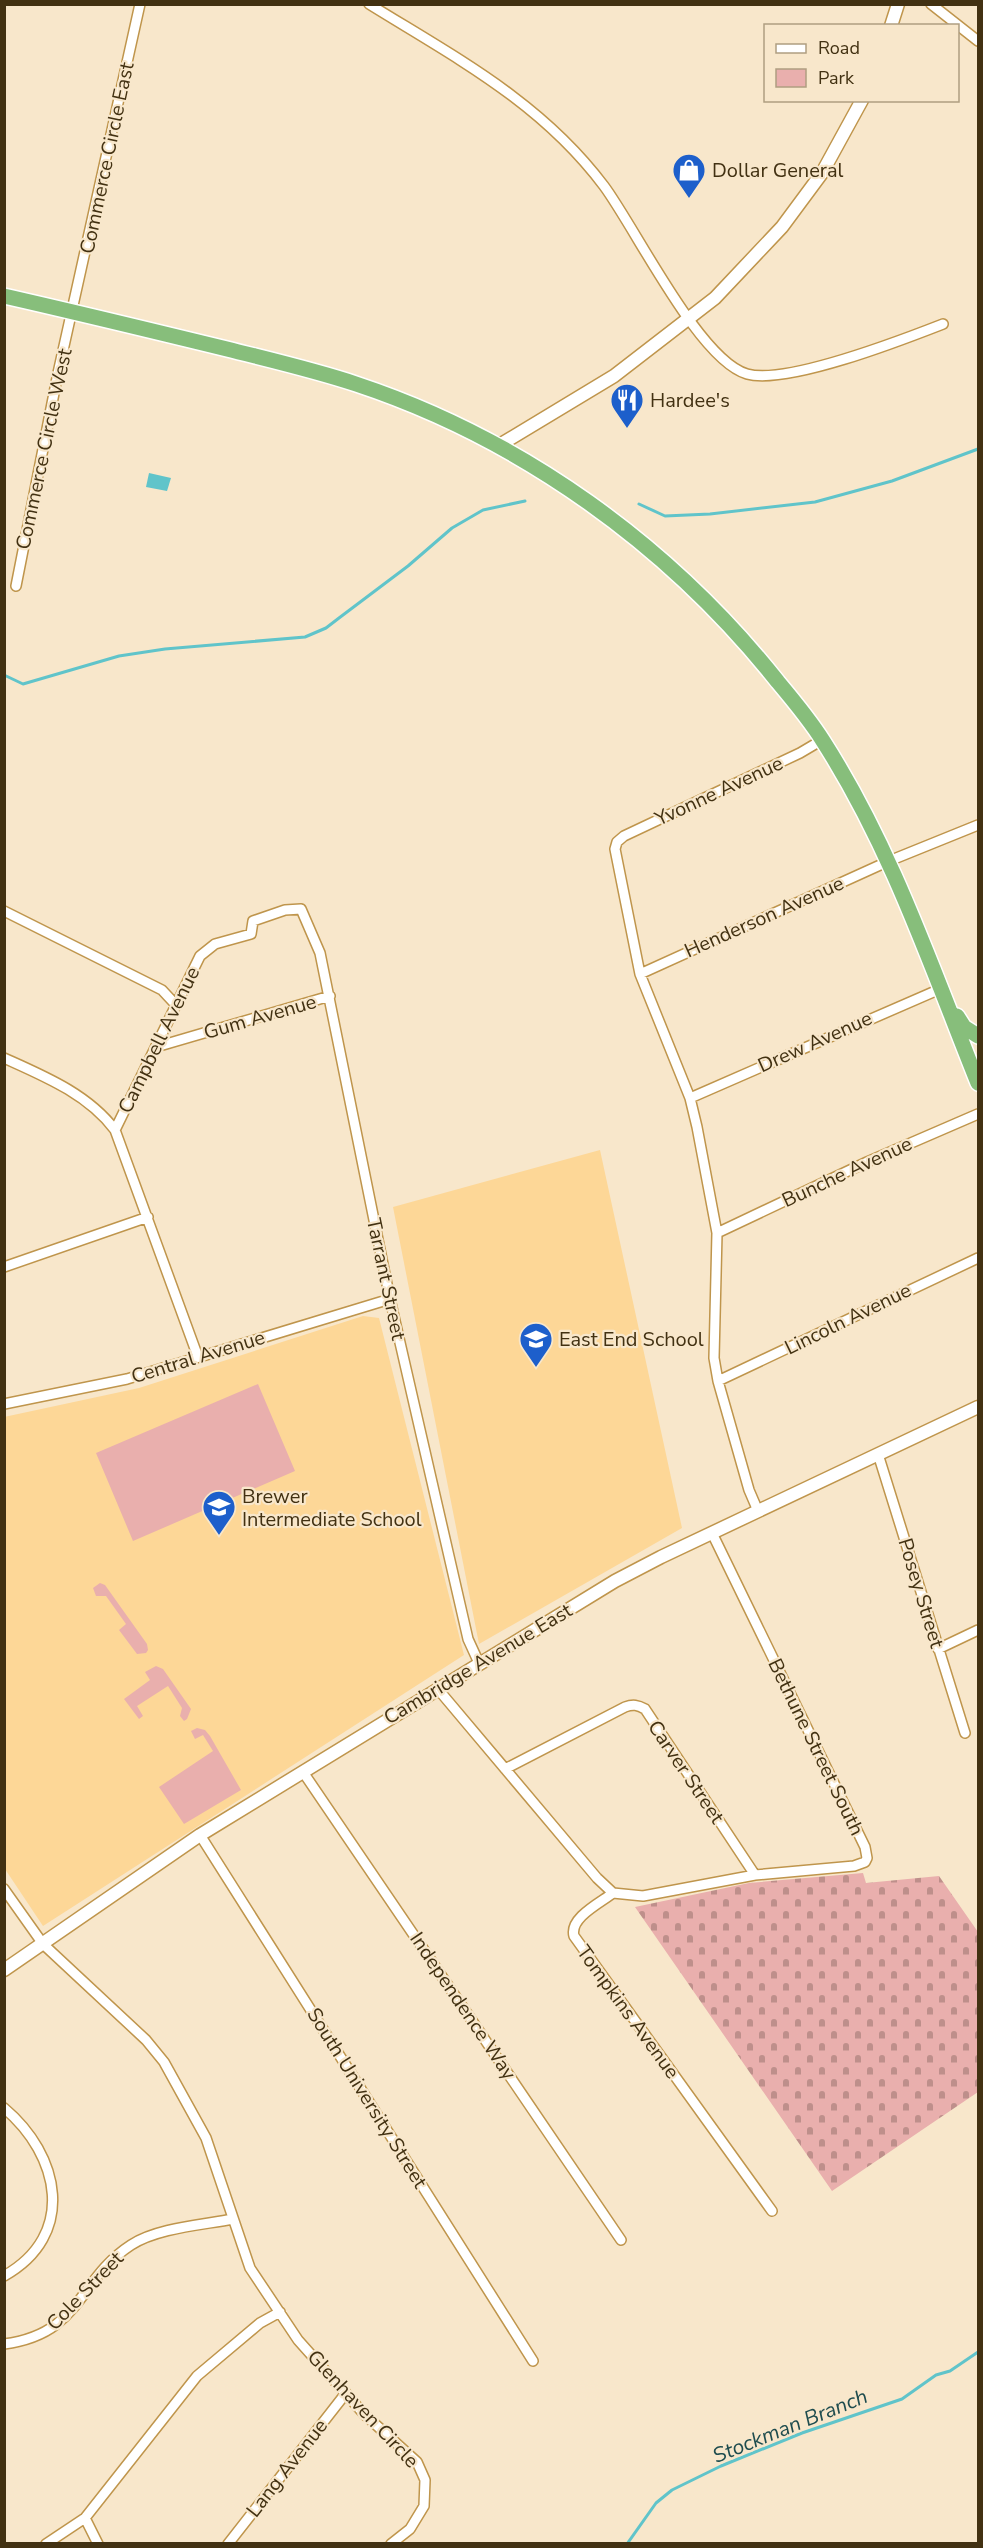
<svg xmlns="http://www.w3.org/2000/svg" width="983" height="2548" viewBox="0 0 983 2548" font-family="'Nunito Sans',sans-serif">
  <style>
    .built { fill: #fdd797 }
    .green { fill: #e9afad }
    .cemetery { fill: url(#cemetery-stones) }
    .water { fill: #60c4ca }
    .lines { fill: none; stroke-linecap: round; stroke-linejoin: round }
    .stream { stroke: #60c4ca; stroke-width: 3 }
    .minor-casing { stroke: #bf954c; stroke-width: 12 }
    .secondary-casing { stroke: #bf954c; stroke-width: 15 }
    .trunk-casing { stroke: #fff; stroke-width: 18 }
    .minor { stroke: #fff; stroke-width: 9 }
    .secondary { stroke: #fff; stroke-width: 12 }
    .trunk { stroke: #87be7b; stroke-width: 15 }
    .labels { text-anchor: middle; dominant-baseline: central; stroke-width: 4.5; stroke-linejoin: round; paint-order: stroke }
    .street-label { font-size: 20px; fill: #423112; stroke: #f8e7cb }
    .poi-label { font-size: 20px; fill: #423112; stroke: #f8e7cb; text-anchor: start }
    .water-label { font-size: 21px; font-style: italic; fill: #1e4c4e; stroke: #f8e7cb }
  </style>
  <defs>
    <pattern id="cemetery-stones" width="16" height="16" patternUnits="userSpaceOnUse" patternTransform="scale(1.5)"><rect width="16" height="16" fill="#e9afad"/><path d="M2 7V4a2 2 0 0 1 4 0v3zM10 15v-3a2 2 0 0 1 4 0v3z" fill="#be8f8b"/></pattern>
  </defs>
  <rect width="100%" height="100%" fill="#f8e7cb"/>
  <path class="built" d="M600,1150L682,1528L479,1644L393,1207Z
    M363,1316L379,1318L464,1655L43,1926L5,1869L4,1417L139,1388Z"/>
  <path class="green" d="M258,1384L295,1471L133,1541L96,1453Z
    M100,1583L105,1585L147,1644L148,1650L146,1653L137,1654L119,1630L126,1624L106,1596H96L93,1588Z
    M156,1666L163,1669L191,1709L187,1719L184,1721L180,1716L182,1708L168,1686L137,1706L143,1716L139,1719L124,1699L150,1680L145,1672Z
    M197,1728L205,1730L210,1736L241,1790L184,1824L159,1787L213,1751L203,1735L195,1739L191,1731Z"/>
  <path class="cemetery" d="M863,1873L866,1883L939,1876L978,1932V2092L832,2191L635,1907L749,1883Z"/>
  <path class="water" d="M149,473L171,478L167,491L146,487Z"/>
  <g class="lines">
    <path class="stream" d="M639,504L665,516L710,514L815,502L892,481L978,449
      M4,675L23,684L119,656L165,649L305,637L326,628L339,618L408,566L452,528L483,510L525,501
      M627,2544L656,2503L672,2490L721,2466L802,2433L902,2399L936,2375L950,2371L978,2352"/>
    <defs>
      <path id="minor" d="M369,4C456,58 541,102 604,186C636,229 699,360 747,374C787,385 902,340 943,324
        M931,4L978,41
        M16,586L58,373L140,4
        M4,911L162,990L176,1005
        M640,974L889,861L978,825
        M156,1047L330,996
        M4,1058C44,1076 88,1094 115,1130
        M690,1098L940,989
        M717,1233L867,1162L978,1114
        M4,1267L148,1217
        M198,1357L115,1130L200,956L215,944L251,934L253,921L285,910L301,909L320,953L390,1299L468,1639L479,1663
        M718,1381L978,1258
        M4,1404L127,1379L390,1299
        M878,1454L965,1733
        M758,1511L749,1490L718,1381L714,1358L717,1233L697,1127L690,1098L640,974L615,849L617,842L624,836L800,753L822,740
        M938,1649L978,1630
        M437,1688L597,1878L613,1893
        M505,1769L625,1707C633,1704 638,1705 645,1709L755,1875
        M303,1772L621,2240
        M200,1835L533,2361
        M4,1889L43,1944L146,2040L164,2062L206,2138L250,2268L298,2340L364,2414L417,2462L425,2480L424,2506L410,2529L391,2544
        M613,1893L643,1896L755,1875L854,1866L865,1862L867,1858L865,1847L712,1533
        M613,1893C600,1903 569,1918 574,1936L772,2211
        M4,2108C60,2155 77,2235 4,2276
        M4,2344C82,2334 77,2280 131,2245C157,2228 202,2225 233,2219
        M85,2518L98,2544
        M46,2544L85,2518L197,2376L260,2323L280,2312
        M228,2544L346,2393"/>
      <path id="secondary" d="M891,26L898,4
        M498,446L614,376L715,298L782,227L822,173L862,100
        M4,1970L200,1835L615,1581L661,1557L978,1407"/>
      <path id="trunk" d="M4,296C79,313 153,331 227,349C270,360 314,370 356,384C522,439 670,546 778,682C794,701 810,720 823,741C891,847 931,966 978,1083
        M957,1016L964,1027L978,1036"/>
    </defs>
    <use href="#minor" class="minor-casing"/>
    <use href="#secondary" class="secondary-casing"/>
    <use href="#trunk" class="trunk-casing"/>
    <use href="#minor" class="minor"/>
    <use href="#secondary" class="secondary"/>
    <use href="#trunk" class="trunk"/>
  </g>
  <defs>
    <symbol id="shop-pin" viewBox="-11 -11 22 30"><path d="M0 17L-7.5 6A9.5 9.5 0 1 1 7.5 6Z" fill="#1d5fcb" stroke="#f8e7cb"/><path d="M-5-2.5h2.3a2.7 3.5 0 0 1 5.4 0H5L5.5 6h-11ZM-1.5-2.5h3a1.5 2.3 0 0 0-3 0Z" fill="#fff"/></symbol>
    <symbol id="restaurant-pin" viewBox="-11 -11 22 30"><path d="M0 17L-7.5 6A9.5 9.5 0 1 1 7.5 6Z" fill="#1d5fcb" stroke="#f8e7cb"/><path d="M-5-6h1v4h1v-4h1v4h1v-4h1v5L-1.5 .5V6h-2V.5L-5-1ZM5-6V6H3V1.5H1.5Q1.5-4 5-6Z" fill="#fff"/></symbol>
    <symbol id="school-pin" viewBox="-11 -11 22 30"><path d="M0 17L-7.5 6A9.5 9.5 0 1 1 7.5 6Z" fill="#1d5fcb" stroke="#f8e7cb"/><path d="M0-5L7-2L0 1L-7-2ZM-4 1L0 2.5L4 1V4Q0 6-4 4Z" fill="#fff"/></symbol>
  </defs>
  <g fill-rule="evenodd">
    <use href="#shop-pin" x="670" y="151" width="38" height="52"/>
    <use href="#restaurant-pin" x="608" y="381" width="38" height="52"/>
    <use href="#school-pin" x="517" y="1320" width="38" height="52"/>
    <use href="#school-pin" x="200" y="1488" width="38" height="52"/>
  </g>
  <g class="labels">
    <g class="street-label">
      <text transform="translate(107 158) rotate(-78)">Commerce Circle East</text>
      <text transform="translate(44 449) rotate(-78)">Commerce Circle West</text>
      <text transform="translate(719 791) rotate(-25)">Yvonne Avenue</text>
      <text transform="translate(764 917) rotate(-24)">Henderson Avenue</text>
      <text transform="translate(260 1017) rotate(-16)">Gum Avenue</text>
      <text transform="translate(159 1040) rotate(-64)">Campbell Avenue</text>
      <text transform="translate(815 1042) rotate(-24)">Drew Avenue</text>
      <text transform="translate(847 1172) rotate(-25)">Bunche Avenue</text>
      <text transform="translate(386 1279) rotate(78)">Tarrant Street</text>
      <text transform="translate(848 1319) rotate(-26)">Lincoln Avenue</text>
      <text transform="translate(198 1357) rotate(-17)">Central Avenue</text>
      <text transform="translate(921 1593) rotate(73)">Posey Street</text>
      <text transform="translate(478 1664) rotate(-31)">Cambridge Avenue East</text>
      <text transform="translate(816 1747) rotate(64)">Bethune Street South</text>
      <text transform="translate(686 1772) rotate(56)">Carver Street</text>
      <text transform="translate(463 2006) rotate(56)">Independence Way</text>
      <text transform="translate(628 2012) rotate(54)">Tompkins Avenue</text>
      <text transform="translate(367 2098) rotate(58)">South University Street</text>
      <text transform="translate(85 2291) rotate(-46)">Cole Street</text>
      <text transform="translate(363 2409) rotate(47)">Glenhaven Circle</text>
      <text transform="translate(287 2468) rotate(-52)">Lang Avenue</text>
    </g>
    <g class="poi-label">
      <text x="712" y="170">Dollar General</text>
      <text x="650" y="400">Hardee's</text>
      <text x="559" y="1339">East End School</text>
      <text x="242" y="1496">Brewer<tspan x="242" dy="23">Intermediate School</tspan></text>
    </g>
    <g class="water-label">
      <text transform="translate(790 2426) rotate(-22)">Stockman Branch</text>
    </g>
  </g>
  <rect width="983" height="2548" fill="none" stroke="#423112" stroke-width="12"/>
  <rect x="764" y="24" width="195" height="78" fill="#f8e7cb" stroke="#af9e81" stroke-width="1.5"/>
  <rect x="776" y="44" width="30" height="9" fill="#ffffff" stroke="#af9e81" stroke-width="1.5"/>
  <text x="818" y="54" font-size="18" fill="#423112">Road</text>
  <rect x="776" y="69" width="30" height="18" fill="#e9afad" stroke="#af9e81" stroke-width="1.5"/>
  <text x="818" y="84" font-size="18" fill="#423112">Park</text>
</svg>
